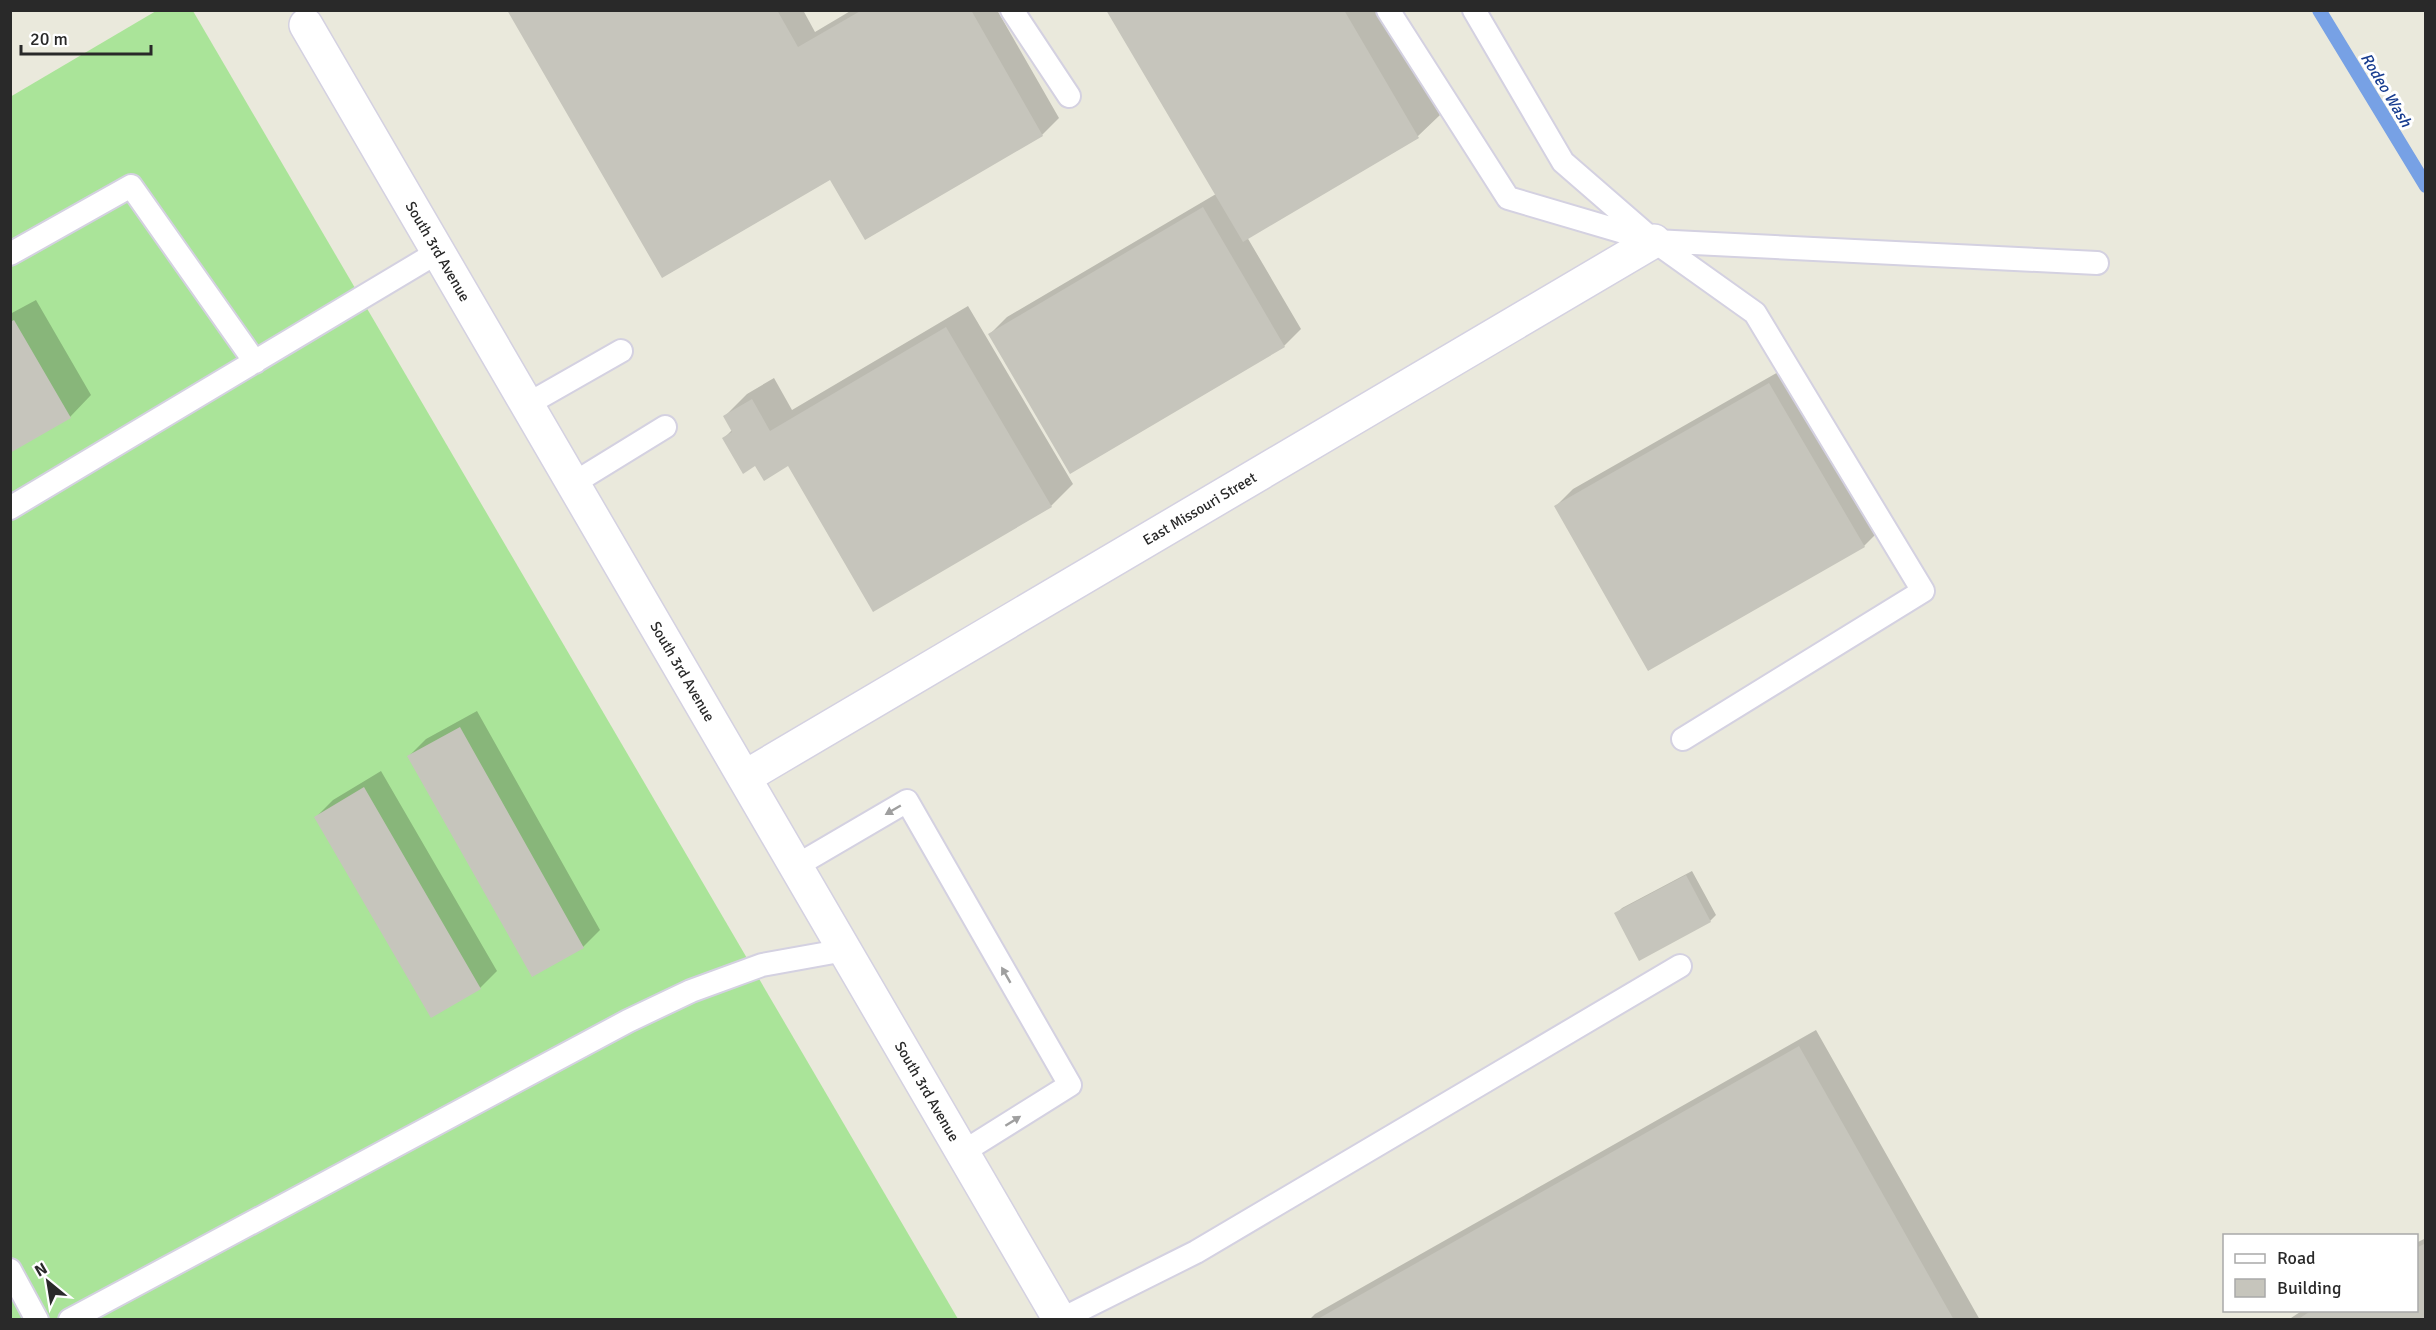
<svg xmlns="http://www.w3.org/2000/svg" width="2436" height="1330" viewBox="0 0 2436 1330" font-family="Signika,sans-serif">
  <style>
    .pitch { fill: #aae499 }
    .shadow { fill: #0003 }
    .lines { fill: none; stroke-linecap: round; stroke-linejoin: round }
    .stream { stroke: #77a1e5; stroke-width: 14 }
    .building { fill: #c6c5bc }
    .lane-casing { stroke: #d4d1e1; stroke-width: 26 }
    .street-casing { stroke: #d4d1e1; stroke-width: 36 }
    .lane { stroke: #fff; stroke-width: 22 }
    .street { stroke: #fff; stroke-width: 33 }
    .oneway { fill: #9f9f9f }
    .labels { text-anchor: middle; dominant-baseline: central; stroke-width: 6; stroke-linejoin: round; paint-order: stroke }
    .street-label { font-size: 15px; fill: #292929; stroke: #fff }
    .water-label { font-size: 16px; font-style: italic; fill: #173c8f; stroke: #fff }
  </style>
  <rect width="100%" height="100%" fill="#eae9dc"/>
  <path class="pitch" d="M156,11H193L958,1319H11L10,97Z"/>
  <path class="shadow" d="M509,10H803L815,32L852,10H997L1059,118L1042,135L831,178Z
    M1108,10H1378L1440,115L1418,136L1247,237L1301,329L1284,346L990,334L1007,317L1216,194Z
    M36,300L91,395L70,417L10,451V314Z
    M968,306L1073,484L1051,506L788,464H756L724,438L733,429L725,416L747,394L774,378L792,410Z
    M1787,367L1881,529L1864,546L1556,506L1573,489Z
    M477,711L600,930L583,947L409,756L426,739Z
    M381,771L497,971L480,988L316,817L333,800Z
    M1692,871L1716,915L1710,921L1616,914L1622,908Z
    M1816,1030L1980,1320H1309L1315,1314Z
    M2426,1238V1320H2288L2303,1310H2416V1243Z"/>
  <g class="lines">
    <path class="stream" d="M2319,10L2426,186"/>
  </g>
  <path class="building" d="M507,10H777L798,47L862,10H971L1043,136L865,240L830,180L662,278Z
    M1106,10H1344L1419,138L1243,242Z
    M1203,207L1285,347L1070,474L988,334Z
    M14,320L71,418L10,453V322Z
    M946,327L1052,507L873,612L788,466L764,481L755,466L743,474L722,438L732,432L723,416L752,399L770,431Z
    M1769,383L1865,547L1648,671L1554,506Z
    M460,727L584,948L532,977L407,756Z
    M364,787L481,989L431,1018L314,817Z
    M1686,875L1711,922L1639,961L1614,913Z
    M1799,1046L1954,1320H1316Z
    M2426,1243V1320H2297L2312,1310H2416V1248Z"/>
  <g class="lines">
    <defs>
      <path id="lane" d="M1012,10L1069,96
        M1388,10L1508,198L1654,241L2097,263
        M1474,10L1563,162L1654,241L1755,313L1923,591L1683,739
        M10,254L131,186L255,362
        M528,404L621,351
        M574,483L665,427
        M10,508L438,252
        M796,866L907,801L1070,1085L963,1152
        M10,1270L37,1320
        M70,1320L628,1021L691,991L762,965L845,950
        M1060,1320L1196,1252L1680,966"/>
      <g id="street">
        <path id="s1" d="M306,25L1060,1320"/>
        <path id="s2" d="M745,777L1654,241"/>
      </g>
    </defs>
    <use href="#lane" class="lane-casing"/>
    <use href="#street" class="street-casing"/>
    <use href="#lane" class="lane"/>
    <use href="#street" class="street"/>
  </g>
  <defs><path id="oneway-solid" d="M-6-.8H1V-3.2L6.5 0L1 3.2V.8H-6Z" transform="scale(1.5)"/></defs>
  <g class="oneway">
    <use href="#oneway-solid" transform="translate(893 810) rotate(150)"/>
    <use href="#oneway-solid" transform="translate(1006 975) rotate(-120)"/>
    <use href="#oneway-solid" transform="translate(1013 1121) rotate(-32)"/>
  </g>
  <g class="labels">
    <g class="street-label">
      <text stroke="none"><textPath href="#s1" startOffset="262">South 3rd Avenue</textPath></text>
      <text stroke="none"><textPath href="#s2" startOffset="528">East Missouri Street</textPath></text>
      <text stroke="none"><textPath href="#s1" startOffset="748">South 3rd Avenue</textPath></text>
      <text stroke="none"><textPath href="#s1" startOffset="1234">South 3rd Avenue</textPath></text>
    </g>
    <g class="water-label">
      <text transform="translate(2386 90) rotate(59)">Rodeo Wash</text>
    </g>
  </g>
  <rect width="2436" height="1330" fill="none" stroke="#292929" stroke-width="24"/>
  <rect x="2223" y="1234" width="195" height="78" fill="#ffffff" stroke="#a9a9a9" stroke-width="1.5"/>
  <rect x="2235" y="1254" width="30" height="9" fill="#ffffff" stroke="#a9a9a9" stroke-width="1.5"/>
  <text x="2277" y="1264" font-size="18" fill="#292929">Road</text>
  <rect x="2235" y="1279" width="30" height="18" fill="#c6c5bc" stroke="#a9a9a9" stroke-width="1.5"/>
  <text x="2277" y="1294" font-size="18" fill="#292929">Building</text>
  <g transform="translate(48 1282) rotate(330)" stroke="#ffffff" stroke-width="4.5" paint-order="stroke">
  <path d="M0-4.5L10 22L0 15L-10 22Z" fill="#292929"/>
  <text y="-9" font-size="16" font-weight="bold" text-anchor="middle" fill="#292929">N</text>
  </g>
  <path d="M21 45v9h130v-9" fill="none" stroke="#292929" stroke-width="3"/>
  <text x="30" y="45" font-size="18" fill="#292929" stroke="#ffffff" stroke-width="4.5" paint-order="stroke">20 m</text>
</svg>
